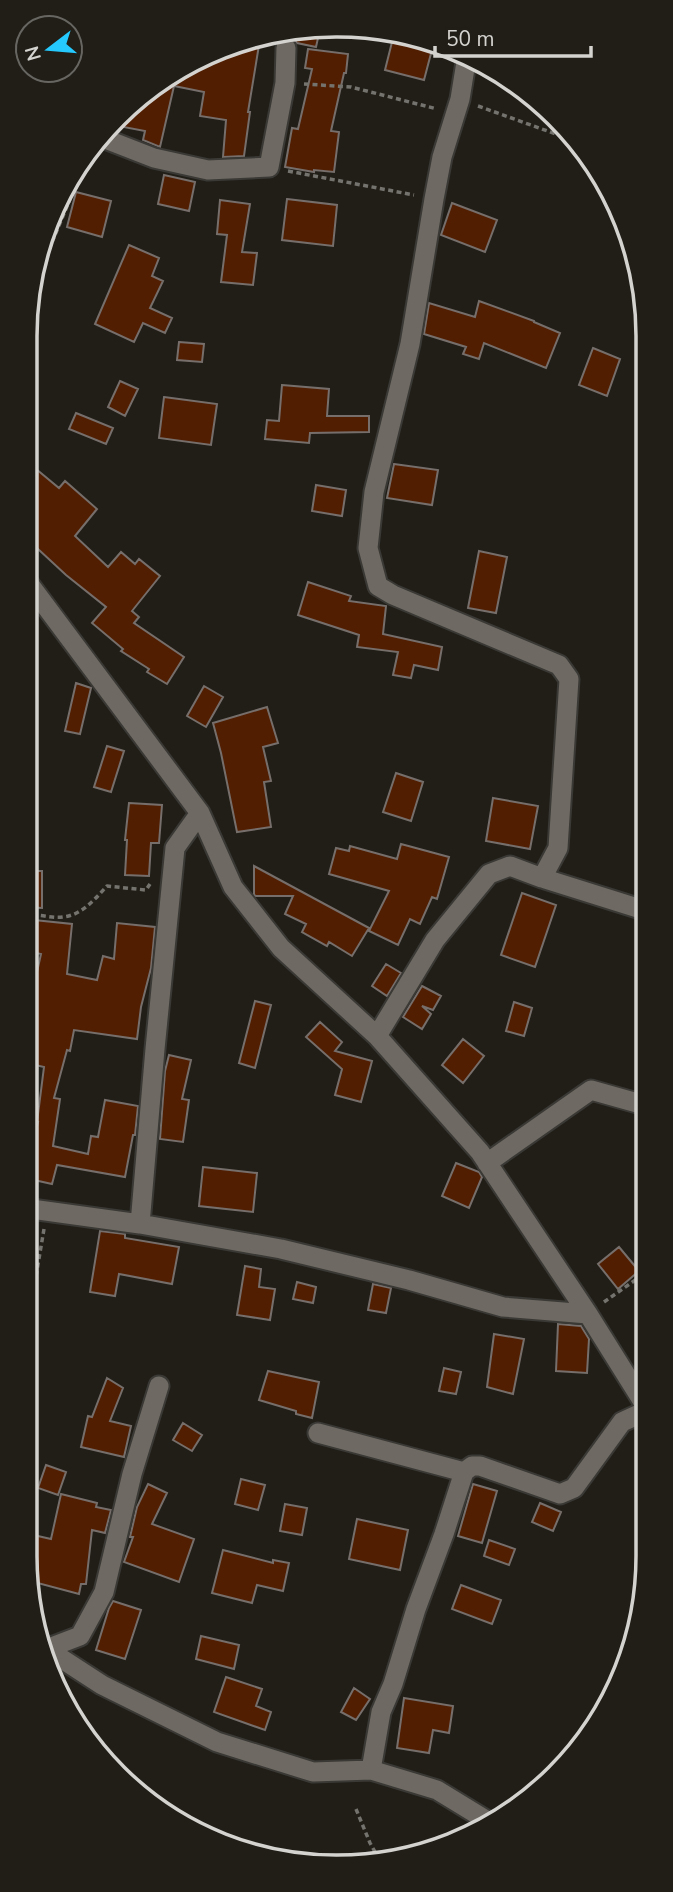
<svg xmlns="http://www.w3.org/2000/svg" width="673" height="1892" viewBox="0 0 673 1892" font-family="'Nunito Sans',sans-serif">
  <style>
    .building { fill: #511e02; stroke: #766e6a; stroke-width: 2 }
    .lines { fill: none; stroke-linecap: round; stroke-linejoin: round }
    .minor-casing { stroke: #3b3935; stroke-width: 23 }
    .path { stroke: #75736d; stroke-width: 3.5; stroke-dasharray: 5 3.5; stroke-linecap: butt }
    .minor { stroke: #6e6a63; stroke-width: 19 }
    .rim { fill: none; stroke: #d5d3cf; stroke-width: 3.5 }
  </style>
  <rect width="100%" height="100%" fill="#201e17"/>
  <path class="building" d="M295,27L320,29L316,47L297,43L293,38L287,36L278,39L268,37Z
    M394,34L417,35L434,42L424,80L385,70Z
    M260,39L248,112H250L244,156L223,157L226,120L200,116L204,92L174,86L160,147L143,140L145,131L113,125L180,66Z
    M308,49L348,54L346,73H344L331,131L339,132L334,172L314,170V172L285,167L292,128L298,129L312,69L305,68Z
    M164,175L195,182L189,211L158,204Z
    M76,192L111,201L102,237L67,227Z
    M287,199L337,205L333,246L282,240Z
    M220,200L250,204L242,252L257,253L253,285L221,282L227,235L217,234Z
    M452,203L497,220L485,252L441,235Z
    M129,245L159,258L152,276L163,281L150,308L172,318L165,333L143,323L134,342L95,324Z
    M479,301L534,321V322L560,333L546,368L484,343L479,359L463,354L466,347L424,334L429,303L475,317Z
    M179,342L204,344L202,362L177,360Z
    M593,348L620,359L607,396L579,385Z
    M120,381L138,389L125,416L108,407Z
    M282,385L329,389L327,416H369V432L310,433L309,443L265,439L267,420L279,421Z
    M164,397L217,404L211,445L159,438Z
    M76,413L113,428L106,444L69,429Z
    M24,459L59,488L65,481L97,509L75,536L108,567L121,552L135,564L139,559L160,576L132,611L139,617L134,623L184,657L167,684L147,672L149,669L121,651L123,649L92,623L106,607L66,575L24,536Z
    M394,464L438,470L432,505L387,498Z
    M316,485L346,490L342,516L312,511Z
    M479,551L507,557L496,613L468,608Z
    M308,582L351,596L349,601L386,606L383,634L442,647L438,670L414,665L411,678L393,675L398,652L357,647L359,635L298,615Z
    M76,683L91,688L80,734L65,731Z
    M204,686L223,697L206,727L187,716Z
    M267,707L278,743L263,747L271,781L264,782L271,827L237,832L221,753L213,723Z
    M107,746L124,751L111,792L94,787Z
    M396,773L423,782L411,821L383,812Z
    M493,798L538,806L530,849L486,841Z
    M129,803L162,805L159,843H151L149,876L125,875L127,840H125Z
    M401,844L449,857L437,899L432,897L420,924L410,919L398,945L369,931L389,891L329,874L336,848L349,851L350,846L397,859Z
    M254,866L369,928L352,956L329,942L327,946L302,932L306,924L285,914L293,896H255L254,894Z
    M24,871H42V908L24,907Z
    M522,893L556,905L535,967L501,955Z
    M34,920L72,924L67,974L97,980L103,956L114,959L117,923L155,927L151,968L141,1007L137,1039L74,1030L70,1051L67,1050L54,1098L60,1099L53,1146L88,1154L91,1136L98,1137L105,1100L138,1106L135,1135H133L125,1177L57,1165L52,1184L25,1178L38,1122H37L44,1067L31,1064L36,1044L26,1043L36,990H33L41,954L31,952Z
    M386,964L401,973L387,996L372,986Z
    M422,986L441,996L433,1010L422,1006L431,1014L422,1029L403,1017Z
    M255,1001L271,1005L255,1068L239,1063Z
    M514,1002L532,1008L524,1036L506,1031Z
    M320,1022L342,1042L335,1051L372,1061L361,1102L335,1095L342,1069L306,1037Z
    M463,1039L484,1056L463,1083L442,1065Z
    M169,1055L191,1060L182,1099L189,1100L183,1142L160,1139L165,1071Z
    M456,1163L479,1172L482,1177L469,1208L442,1196Z
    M203,1167L257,1173L253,1212L199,1206Z
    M100,1231L125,1234V1238L179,1247L172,1284L119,1274L115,1296L90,1292Z
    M619,1247L639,1271L618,1289L598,1264Z
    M245,1266L261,1269L259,1287L275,1289L270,1320L237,1315Z
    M297,1282L316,1287L313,1303L293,1299Z
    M373,1284L391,1288L386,1313L368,1310Z
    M558,1324L581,1326L589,1339L587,1373L556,1371Z
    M494,1334L524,1339L513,1394L487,1387Z
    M444,1368L461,1372L456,1394L439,1391Z
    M268,1371L319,1382L312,1418L296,1414V1411L259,1400Z
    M107,1378L123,1388L110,1421L131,1426L124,1457L81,1447L88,1416L92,1417Z
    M183,1423L202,1435L192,1451L173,1440Z
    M46,1465L66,1472L58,1495L38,1488Z
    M241,1479L265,1485L258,1510L235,1504Z
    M148,1484L167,1493L152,1524L194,1539L179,1582L124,1562L133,1537H130L137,1507Z
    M473,1484L497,1491L482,1543L458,1536Z
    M61,1494L97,1503L96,1507L111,1510L105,1533L92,1530L86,1584H81L79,1594L30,1581L25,1556L29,1534L51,1539Z
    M540,1503L561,1512L553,1531L532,1522Z
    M285,1504L307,1508L302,1535L280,1531Z
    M357,1519L408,1530L400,1570L349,1559Z
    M489,1540L515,1549L509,1565L484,1556Z
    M223,1550L273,1563V1560L289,1563L283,1591L257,1585L252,1603L212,1593Z
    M461,1585L501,1600L492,1624L452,1609Z
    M113,1601L141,1610L125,1659L96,1650L109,1608Z
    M201,1636L239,1645L234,1669L196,1659Z
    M226,1677L262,1689L256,1706L271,1712L265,1730L214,1712Z
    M354,1688L370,1699L356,1720L341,1712Z
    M404,1698L453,1706L449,1733L433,1730L429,1753L397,1748Z"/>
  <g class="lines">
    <defs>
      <path id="minor" d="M467,56L460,99L442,157L434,199L410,344L374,492L368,548L378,586L393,595L559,665L569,679L558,848L542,878
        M100,137L154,158L208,170L269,167L285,83L286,48
        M24,577L200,813L233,887L281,948L377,1036L480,1152L588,1314L648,1410
        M377,1036L435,940L489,874L510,866L542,878L647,911
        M487,1163L591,1090L648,1106
        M24,1208L140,1224L281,1249L409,1280L503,1307L588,1314
        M140,1224L155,1049L175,848L200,813
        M318,1433L464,1472
        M42,1646L102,1685L217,1742L313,1772L371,1770L437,1790L491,1823
        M46,1649L80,1636L104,1592L132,1474L159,1386
        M371,1770L381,1712L393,1684L416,1609L444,1534L464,1472L472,1466H480L560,1494L574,1488L622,1422L648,1410"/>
    </defs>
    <use href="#minor" class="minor-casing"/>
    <path class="path" d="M304,84L351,87L437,109
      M478,106L578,142
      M288,171L414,195
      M31,288L45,259L89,154
      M24,917C38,912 50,919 63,917C82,915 95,899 107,886L146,890L150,884
      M604,1302L641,1276L648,1277
      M24,1334L31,1306L44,1229
      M356,1809L370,1843L379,1859"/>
    <use href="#minor" class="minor"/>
  </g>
  <path d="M0 0H673V1892H0ZM336 37H337A299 299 0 0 1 636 336V1556A299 299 0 0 1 337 1855H336A299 299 0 0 1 37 1556V336A299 299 0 0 1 336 37Z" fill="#201e17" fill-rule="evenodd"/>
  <path class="rim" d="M336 37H337A299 299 0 0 1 636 336V1556A299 299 0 0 1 337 1855H336A299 299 0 0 1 37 1556V336A299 299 0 0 1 336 37Z"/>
  <g transform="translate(49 49) rotate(254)"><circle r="33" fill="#201e17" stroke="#686661" stroke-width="2"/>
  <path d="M0-5L12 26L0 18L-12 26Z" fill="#25c9fe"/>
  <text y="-10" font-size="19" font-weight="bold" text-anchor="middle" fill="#d5d3cf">N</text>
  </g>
  <path d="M435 46v10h156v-10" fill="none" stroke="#d5d3cf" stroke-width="3.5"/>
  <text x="446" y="46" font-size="21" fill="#d5d3cf" stroke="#201e17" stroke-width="5" paint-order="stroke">50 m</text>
</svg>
